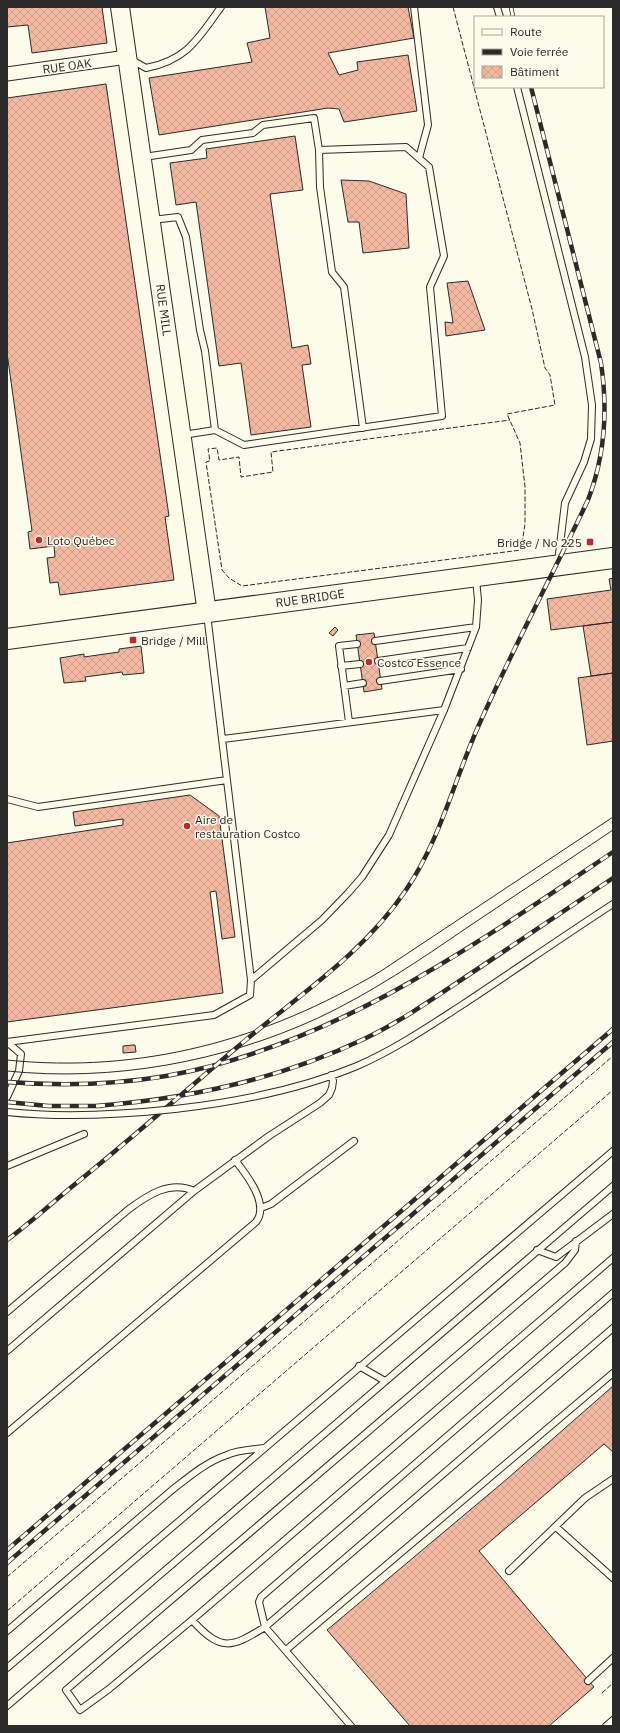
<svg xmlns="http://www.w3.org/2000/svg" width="620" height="1733" viewBox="0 0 620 1733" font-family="'IBM Plex Sans',sans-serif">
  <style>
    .building { fill: url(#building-cross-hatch); stroke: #2b2b2b }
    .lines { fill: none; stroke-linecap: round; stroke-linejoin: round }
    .lane-casing { stroke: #2b2b2b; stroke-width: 8 }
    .street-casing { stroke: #2b2b2b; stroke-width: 15 }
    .secondary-casing { stroke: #2b2b2b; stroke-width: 20 }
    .primary-casing { stroke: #2b2b2b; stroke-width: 22 }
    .lane { stroke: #fdfbea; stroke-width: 6 }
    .street { stroke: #fdfbea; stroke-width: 13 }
    .secondary { stroke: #fdfbea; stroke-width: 18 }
    .primary { stroke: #fdfbea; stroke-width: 20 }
    .tram { stroke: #2b2b2b; stroke-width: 1 }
    .rail-casing { stroke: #2b2b2b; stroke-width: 4.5 }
    .rail { stroke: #fdfbea; stroke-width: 3; stroke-dasharray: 9; stroke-linecap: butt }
    .lane-bridge-casing { stroke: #2b2b2b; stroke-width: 8; stroke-linecap: butt }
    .lane-bridge { stroke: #fdfbea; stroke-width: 6 }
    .fence { stroke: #2b2b2b; stroke-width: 1; stroke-dasharray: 5 2; stroke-linecap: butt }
    .poi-dot { fill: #c62828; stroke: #fdfbea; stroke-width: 1.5 }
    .labels { text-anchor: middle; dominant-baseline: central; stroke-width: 3; stroke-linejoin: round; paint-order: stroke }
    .street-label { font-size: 12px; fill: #2b2b2b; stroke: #fdfbea }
    .poi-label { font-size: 12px; fill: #2b2b2b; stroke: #fdfbea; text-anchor: start }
  </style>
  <defs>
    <pattern id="building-cross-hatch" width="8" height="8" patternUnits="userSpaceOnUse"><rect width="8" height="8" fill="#f2b8a0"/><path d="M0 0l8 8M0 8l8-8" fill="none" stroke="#d09e8a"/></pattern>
  </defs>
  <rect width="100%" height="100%" fill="#fdfbea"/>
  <path class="building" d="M7,7H102L107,43L32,53L28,25L7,27Z
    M265,7H408L414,38L328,53L339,75L358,70L357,62L408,55L417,111L344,122L339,109L328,108L159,135L149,78L252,62L247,43L270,38Z
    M106,84L169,516L165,517L174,580L60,595L58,582L50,583L47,558L55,557L54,546L30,549L28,532L32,531L7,353V98Z
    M295,136L303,190L270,194L292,348L308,345L311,364L302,365L311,427L251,435L241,363L219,366L196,202L176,205L170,163L207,158L206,149Z
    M341,180L369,181L406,194L409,248L363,253L359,222H348Z
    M468,281L485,330L446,336L445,322L453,323L447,283Z
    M613,578V622L551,630L547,599L611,590L609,579Z
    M613,622V673L591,676L583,626Z
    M335,627L338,630L333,636L329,633Z
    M374,633L382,689L364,692L356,635Z
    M141,646L144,673L123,675L122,672L85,677L86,681L64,683L60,658L84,654V657L119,652V649Z
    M613,673V741L587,745L578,678Z
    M190,795L219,816L235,937L222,939L216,891L210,892L223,993L7,1022V843L123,825V819L75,826L73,812Z
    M133,1045H135L136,1052L123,1053V1046Z
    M613,1386V1452L604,1444L479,1551L594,1687L549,1726H410L327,1630L507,1479Z"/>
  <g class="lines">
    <defs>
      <path id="lane" d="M414,7L428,125L419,158
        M497,7L500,17
        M130,59L146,68C187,60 198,39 221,7
        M517,87L585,357L592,405L591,439L584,462L565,503L558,562
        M144,157L191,150L202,140L253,133L263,125L314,118L319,150L320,187L332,272L344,287L363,428
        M152,220L178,217L186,237L200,330L205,351L215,430L183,435
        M215,430L244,445L442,416L430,287L444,256L429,167L406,147L319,150
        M375,641L476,627
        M378,661L468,648
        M341,666L360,664
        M380,681L461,669
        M344,686L363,683
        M349,722L339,646L357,644
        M223,739L444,710
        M7,799L38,807L227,780
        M251,980L322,920L349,892L362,877L389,835L444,710L476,627L478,600L476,579
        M7,1042L214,1015L250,995L251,980L207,614
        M7,1097L19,1071L21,1054L7,1042
        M175,1109C237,1102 299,1090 357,1066C394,1050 428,1027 462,1005C512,972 562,937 613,904
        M7,1166L84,1134
        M261,1208L271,1204L354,1141
        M576,1241L575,1250L565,1263L66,1690L80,1710L109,1689L192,1620L613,1258
        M537,1250L556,1257L613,1214
        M7,1312L129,1209C148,1195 170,1180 194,1191
        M7,1351L194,1191L269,1136L320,1103L329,1095L332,1088L333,1081L331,1075
        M359,1366L385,1381
        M7,1433L256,1222C270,1204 246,1174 235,1160
        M556,1527L613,1578
        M509,1571L585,1498L613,1479
        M192,1620C221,1652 231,1648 265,1627L613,1328
        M7,1631L172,1490C189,1477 206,1462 227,1455C238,1450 251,1450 264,1448
        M286,1650L613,1373
        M7,1668L613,1151
        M588,1681L613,1658
        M7,1706L613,1186
        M351,1726L265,1627L259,1602L261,1597L613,1293
        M606,1726L613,1720"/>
      <path id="street" d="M7,74L127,57"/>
      <path id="secondary" d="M120,7L207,613"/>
      <path id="primary" d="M7,639L613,558"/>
    </defs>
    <use href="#lane" class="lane-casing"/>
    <use href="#street" class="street-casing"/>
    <use href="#secondary" class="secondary-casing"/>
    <use href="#primary" class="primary-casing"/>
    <use href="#lane" class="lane"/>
    <use href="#street" class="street"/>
    <use href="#secondary" class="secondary"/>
    <use href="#primary" class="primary"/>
    <path class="tram" d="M7,1060C141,1074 266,1040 381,971L613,817
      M7,1071C113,1082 222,1062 318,1018C371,993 420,960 468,927C516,895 565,862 613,830"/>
    <defs>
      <path id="rail" d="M511,7L513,17
        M7,1082C61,1086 113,1085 166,1076C333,1046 475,945 613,852
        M7,1102L48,1106H101
        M96,1106C188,1099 280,1079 364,1039C406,1019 444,991 482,966C526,936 570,907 613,878
        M7,1240C30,1223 52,1203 74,1185C131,1139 185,1091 241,1044C299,995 363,954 406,890C440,840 454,781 478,727C512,650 552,576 588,500C605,456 608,410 601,363L531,87
        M7,1550L613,1029
        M7,1563L613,1042"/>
    </defs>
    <use href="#rail" class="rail-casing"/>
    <use href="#rail" class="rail"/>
    <defs>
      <path id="lane-bridge" d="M7,1112C63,1118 119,1115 175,1109"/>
    </defs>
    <use href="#lane-bridge" class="lane-bridge-casing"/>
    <use href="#lane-bridge" class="lane-bridge"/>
    <path class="fence" d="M453,7L532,309L545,368L550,375L555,405L507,414L520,443L525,487V524L521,550L242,586L229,578L222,570L206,462L210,461L208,449L217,448L219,460L239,457L241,477L273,472L271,452L510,420
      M7,1577L613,1056
      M7,1611L613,1090
      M602,1693L613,1683"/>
  </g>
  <g class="poi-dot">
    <circle cx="39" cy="540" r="4"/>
    <rect x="586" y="538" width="8" height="8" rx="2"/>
    <rect x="129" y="636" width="8" height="8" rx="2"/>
    <circle cx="369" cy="662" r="4"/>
    <circle cx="187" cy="826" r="4"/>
  </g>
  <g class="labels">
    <g class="street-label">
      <text transform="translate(67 66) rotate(-8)">RUE OAK</text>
      <text transform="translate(164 310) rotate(82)">RUE MILL</text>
      <text transform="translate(310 598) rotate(-8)">RUE BRIDGE</text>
    </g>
    <g class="poi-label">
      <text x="47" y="540">Loto Québec</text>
      <text x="582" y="542" text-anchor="end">Bridge / No 225</text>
      <text x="141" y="640">Bridge / Mill</text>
      <text x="377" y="662">Costco Essence</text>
      <text x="195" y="819">Aire de<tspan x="195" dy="14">restauration Costco</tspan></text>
    </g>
  </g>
  <rect width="620" height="1733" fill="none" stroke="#2b2b2b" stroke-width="16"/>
  <rect x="474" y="16" width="130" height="72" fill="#fdfbea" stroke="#a9a89e"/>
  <rect x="482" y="29" width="20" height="6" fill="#fdfbea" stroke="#a9a89e"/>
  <text x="510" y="36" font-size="12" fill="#2b2b2b">Route</text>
  <rect x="482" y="49" width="20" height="6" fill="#2b2b2b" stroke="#a9a89e"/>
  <text x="510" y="56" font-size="12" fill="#2b2b2b">Voie ferrée</text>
  <rect x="482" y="66" width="20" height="12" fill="url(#building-cross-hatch)" stroke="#a9a89e"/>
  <text x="510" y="76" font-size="12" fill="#2b2b2b">Bâtiment</text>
</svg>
